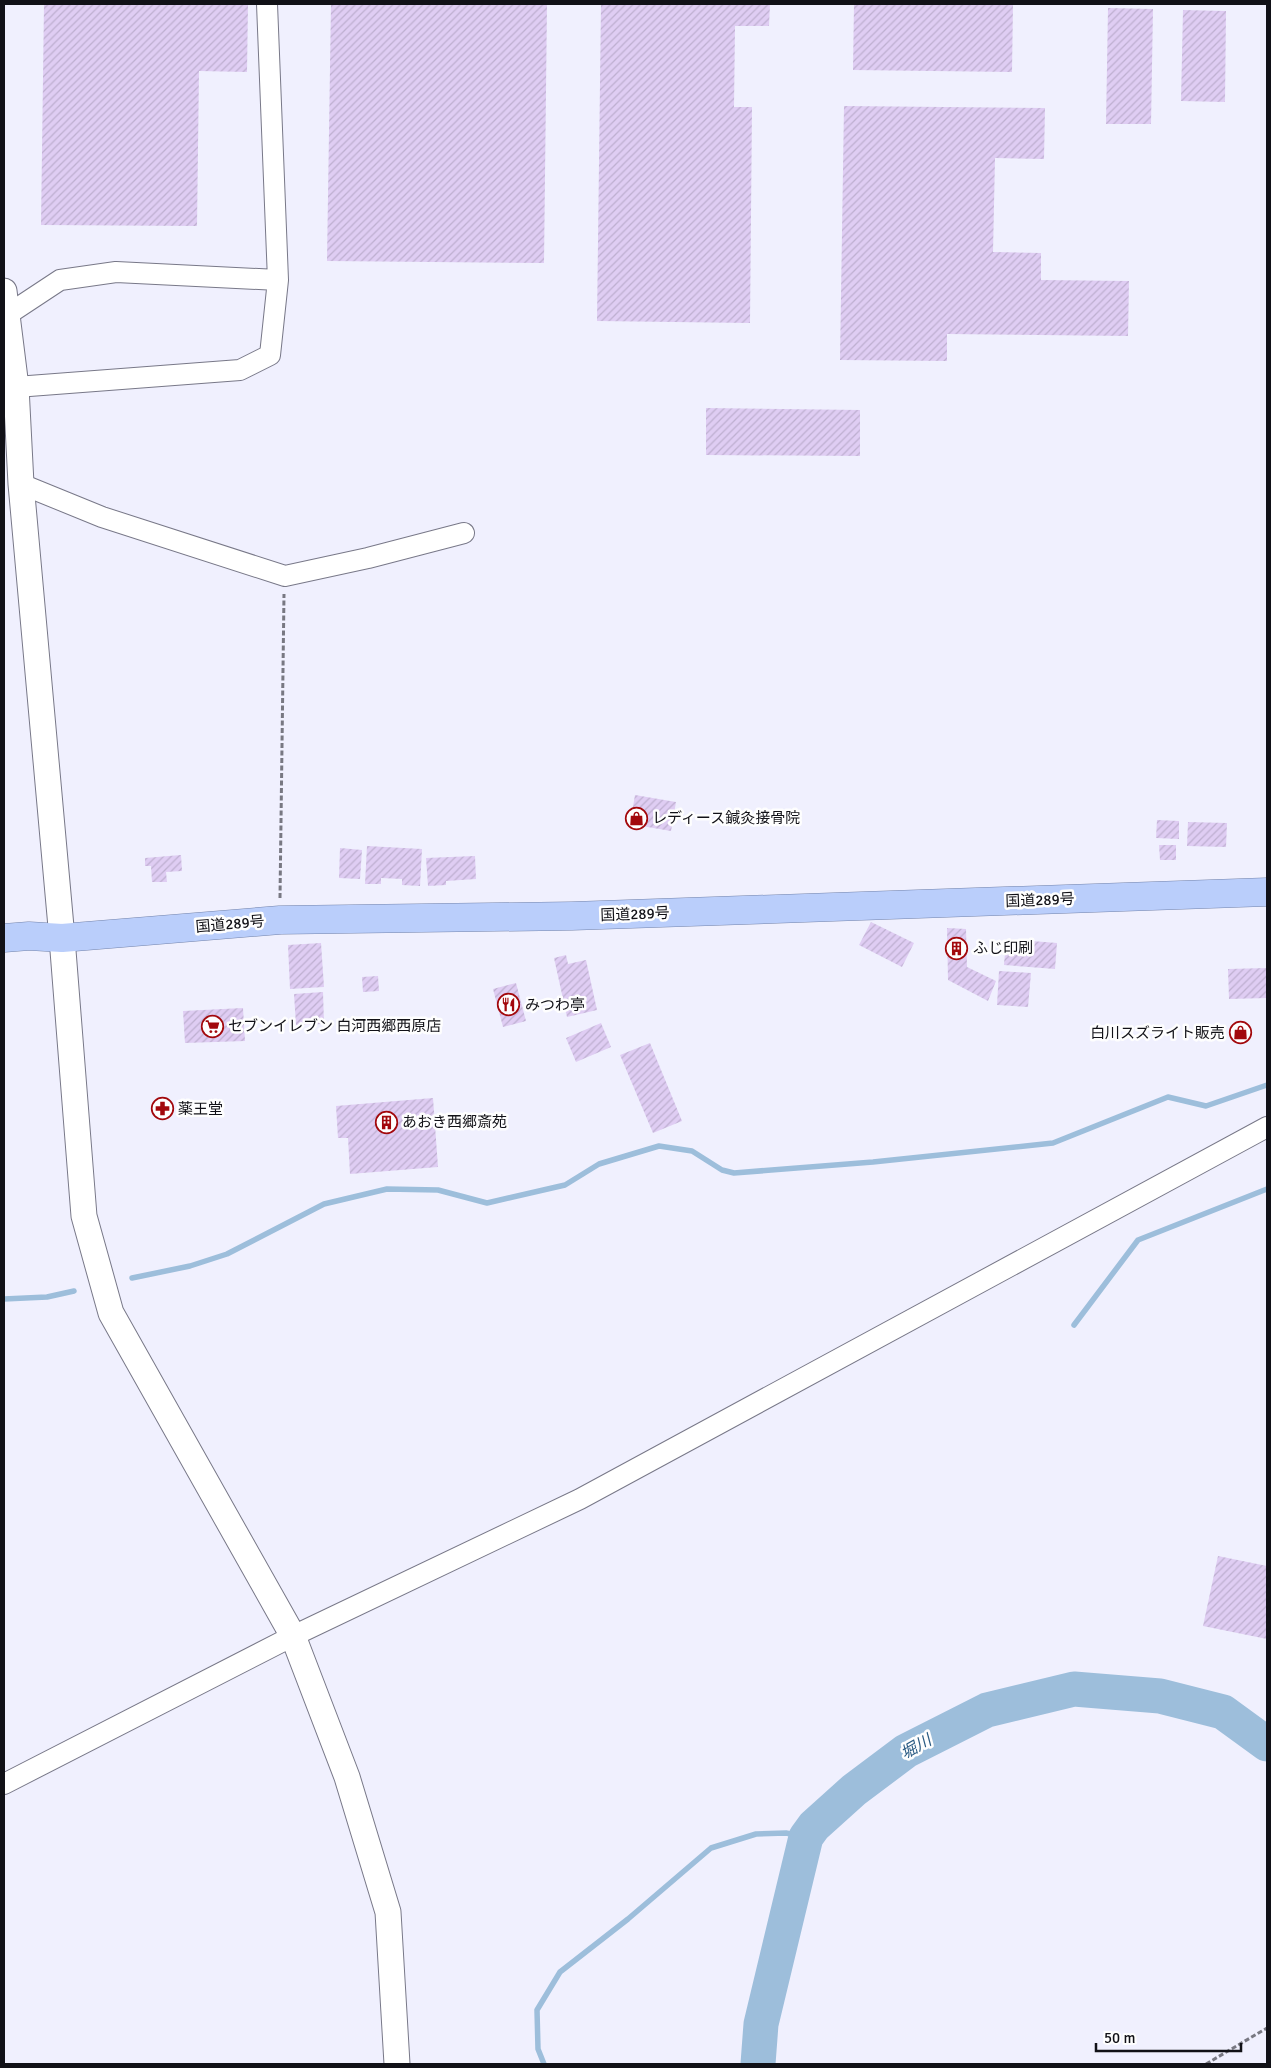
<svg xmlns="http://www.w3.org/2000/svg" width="1271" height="2068" viewBox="0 0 1271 2068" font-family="Signika,'Noto Sans JP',sans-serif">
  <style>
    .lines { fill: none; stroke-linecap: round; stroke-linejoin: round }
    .stream { stroke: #9dbedb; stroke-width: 5.5 }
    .river { stroke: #9dbedb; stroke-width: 35 }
    .building { fill: url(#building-hatch) }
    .minor-casing { stroke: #787888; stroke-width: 22 }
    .tertiary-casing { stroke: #787888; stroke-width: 27 }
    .trunk-casing { stroke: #7484ab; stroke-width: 29 }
    .path { stroke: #787882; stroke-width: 3; stroke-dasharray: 5 2.5; stroke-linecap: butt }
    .minor { stroke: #fff; stroke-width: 20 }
    .tertiary { stroke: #fff; stroke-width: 25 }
    .trunk { stroke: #bacefb; stroke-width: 28 }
    .labels { text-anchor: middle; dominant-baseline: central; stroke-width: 5; stroke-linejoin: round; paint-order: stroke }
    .poi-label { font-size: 15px; fill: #111117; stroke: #fefefe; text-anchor: start }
    .street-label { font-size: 15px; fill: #111117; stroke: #fefefe }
    .water-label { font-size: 16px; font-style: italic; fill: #2a5b83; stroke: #fefefe }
  </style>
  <defs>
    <pattern id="building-hatch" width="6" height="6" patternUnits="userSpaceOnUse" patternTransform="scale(1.25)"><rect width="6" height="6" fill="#dfcdf3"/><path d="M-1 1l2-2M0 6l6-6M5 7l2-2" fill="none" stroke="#beafd0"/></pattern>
  </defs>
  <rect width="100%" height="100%" fill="#f0f0fe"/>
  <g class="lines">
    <path class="stream" d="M132,1278L190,1266L227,1254L324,1204L387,1189L438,1190L487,1203L565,1185L599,1164L659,1146L692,1151L722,1170L734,1173L873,1162L1053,1143L1168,1097L1206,1106L1267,1085
      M4,1299L47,1297L74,1291
      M1074,1325L1138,1240L1267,1189
      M544,2064L538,2049L537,2010L560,1972L628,1919L711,1848L756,1834L786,1833L806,1837"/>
    <path class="river" d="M758,2064L761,2024L806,1837L814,1826L854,1790L906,1751L987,1710L1074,1689L1160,1696L1223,1712L1267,1744"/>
  </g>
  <path class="building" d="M44,4H248L247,72L199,71L197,226L41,225Z
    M331,4H547L544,263L327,261Z
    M601,4H770L769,26H735L734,107H752L750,323L597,321Z
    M854,4H1013L1012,72L853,70Z
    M1108,8L1153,9L1151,124H1106Z
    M1183,10L1226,11L1225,102L1181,101Z
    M844,106L1045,108L1044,159L995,158L993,252L1041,253V280L1129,281L1128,336L947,334V361L840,360Z
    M706,408L860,410V456L706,455Z
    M635,795L676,802L671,831L630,824Z
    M1157,820L1179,821V839L1156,838Z
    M1188,822L1227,823L1226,847L1187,846Z
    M1159,845H1176V860H1160Z
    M367,846L422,849L420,886L402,885V879L381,878V884H365Z
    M340,848L362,850L360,879L339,878Z
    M181,855L182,871L166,872L167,882H152L151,866H145V858Z
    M475,856L476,879L446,881V885L428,886L426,858Z
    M871,922L914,943L902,967L859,945Z
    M947,928L966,929L967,967L996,981L988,1001L948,980Z
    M1006,939L1057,943L1055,969L1004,965Z
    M321,943L324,987L290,989L288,945Z
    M566,955L568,964L586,960L597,1010L567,1017L554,958Z
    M1267,968V998L1229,999L1228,969Z
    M999,971L1031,973L1028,1007L997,1005Z
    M378,976L379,991L363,992L362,977Z
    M516,983L526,1021L503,1027L493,989Z
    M323,992L324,1024L296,1025L294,994Z
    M243,1008L245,1041L185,1043L183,1011Z
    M601,1023L611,1047L576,1062L566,1038Z
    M650,1043L682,1121L653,1133L620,1055Z
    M433,1098L438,1167L350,1174L348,1138H338L336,1106Z
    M1218,1556L1267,1566V1639L1203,1626Z"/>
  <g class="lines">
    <defs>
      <path id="minor" d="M7,315L60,280L116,272L278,280
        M16,387L240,370L270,355L278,280L267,4
        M21,484L102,517L285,576L368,558L464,533
        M4,1784L293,1636L580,1499L1267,1127"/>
      <path id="tertiary" d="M4,291L16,387L21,484L62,938L84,1216L111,1313L293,1636L347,1777L388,1912L397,2064"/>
      <path id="trunk" d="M4,938L29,936L62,938L280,920L572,916L1267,892"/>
    </defs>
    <use href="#minor" class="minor-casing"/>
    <use href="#tertiary" class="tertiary-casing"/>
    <use href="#trunk" class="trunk-casing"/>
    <path class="path" d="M280,898L284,594
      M1206,2064L1267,2028"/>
    <use href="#minor" class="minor"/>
    <use href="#tertiary" class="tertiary"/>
    <use href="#trunk" class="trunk"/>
  </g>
  <defs>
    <symbol id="shop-ring" viewBox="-11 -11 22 22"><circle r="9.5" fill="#fefefe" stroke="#a2080c" stroke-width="1.5"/><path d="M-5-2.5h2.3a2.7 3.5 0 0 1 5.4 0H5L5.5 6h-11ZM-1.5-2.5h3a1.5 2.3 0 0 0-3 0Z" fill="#a2080c"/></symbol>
    <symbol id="building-ring" viewBox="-11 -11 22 22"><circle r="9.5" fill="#fefefe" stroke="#a2080c" stroke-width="1.5"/><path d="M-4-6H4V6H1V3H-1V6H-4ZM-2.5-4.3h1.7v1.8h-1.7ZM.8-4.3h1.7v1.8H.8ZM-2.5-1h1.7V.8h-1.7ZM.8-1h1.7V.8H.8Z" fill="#a2080c"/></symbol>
    <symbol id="restaurant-ring" viewBox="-11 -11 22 22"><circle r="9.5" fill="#fefefe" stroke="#a2080c" stroke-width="1.5"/><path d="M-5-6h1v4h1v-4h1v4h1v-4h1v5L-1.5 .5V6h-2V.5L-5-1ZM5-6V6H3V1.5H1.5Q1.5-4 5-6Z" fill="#a2080c"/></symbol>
    <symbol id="supermarket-ring" viewBox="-11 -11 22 22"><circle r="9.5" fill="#fefefe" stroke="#a2080c" stroke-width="1.5"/><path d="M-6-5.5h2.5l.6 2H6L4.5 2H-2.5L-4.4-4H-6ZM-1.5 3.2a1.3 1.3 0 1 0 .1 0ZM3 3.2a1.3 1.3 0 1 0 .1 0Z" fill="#a2080c"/></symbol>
    <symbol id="pharmacy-ring" viewBox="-11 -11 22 22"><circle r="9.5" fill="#fefefe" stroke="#a2080c" stroke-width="1.5"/><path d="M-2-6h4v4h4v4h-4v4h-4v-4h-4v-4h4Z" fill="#a2080c"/></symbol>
  </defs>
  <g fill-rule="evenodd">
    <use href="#shop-ring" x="624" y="806" width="25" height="25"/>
    <use href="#building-ring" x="944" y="936" width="25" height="25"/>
    <use href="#restaurant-ring" x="496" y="992" width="25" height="25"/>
    <use href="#supermarket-ring" x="200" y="1014" width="25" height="25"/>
    <use href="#shop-ring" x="1228" y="1020" width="25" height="25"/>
    <use href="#pharmacy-ring" x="150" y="1096" width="25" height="25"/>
    <use href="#building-ring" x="374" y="1110" width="25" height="25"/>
  </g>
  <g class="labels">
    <g class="poi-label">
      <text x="652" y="818">レディース鍼灸接骨院</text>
      <text x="973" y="948">ふじ印刷</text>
      <text x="525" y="1005">みつわ亭</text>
      <text x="228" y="1026">セブンイレブン 白河西郷西原店</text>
      <text x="1225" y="1033" text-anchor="end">白川スズライト販売</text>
      <text x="178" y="1109">薬王堂</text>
      <text x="402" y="1122">あおき西郷斎苑</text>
    </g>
    <g class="street-label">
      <text transform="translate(1040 900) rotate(-2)">国道289号</text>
      <text transform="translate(635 914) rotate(-2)">国道289号</text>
      <text transform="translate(230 924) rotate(-5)">国道289号</text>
    </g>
    <g class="water-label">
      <text transform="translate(916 1747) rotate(-29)">堀川</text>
    </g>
  </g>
  <rect width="1271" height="2068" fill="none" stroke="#111117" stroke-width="10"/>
  <path d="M1096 2043v8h145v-8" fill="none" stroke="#111117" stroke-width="2.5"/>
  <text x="1104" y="2043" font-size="15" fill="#111117" stroke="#fefefe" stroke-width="4" paint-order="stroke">50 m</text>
</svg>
